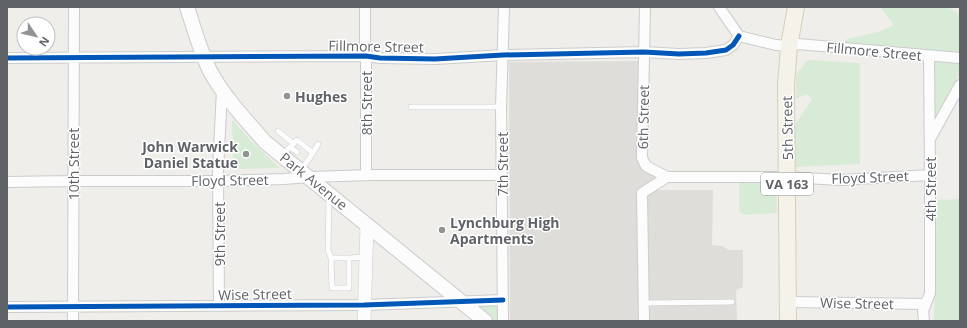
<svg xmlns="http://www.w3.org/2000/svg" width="967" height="328" viewBox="0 0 967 328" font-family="'Open Sans',sans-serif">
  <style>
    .industrial { fill: #dfddda }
    .green { fill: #d8ebd6 }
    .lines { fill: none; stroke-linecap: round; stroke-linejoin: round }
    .service-casing { stroke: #cbcccc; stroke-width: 6 }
    .minor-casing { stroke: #cbcccc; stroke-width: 12 }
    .tertiary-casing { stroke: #cbcccc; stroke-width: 14 }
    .secondary-casing { stroke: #cacacb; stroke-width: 16 }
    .primary-casing { stroke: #d7ceb8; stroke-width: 18 }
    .service { stroke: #fdfcfc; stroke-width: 5 }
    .minor { stroke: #fdfcfc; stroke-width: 10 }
    .tertiary { stroke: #fdfcfc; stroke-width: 13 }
    .secondary { stroke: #fdfcfc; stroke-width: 14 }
    .primary { stroke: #f4f2e9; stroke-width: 16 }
    .cycleway-casing { stroke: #fff; stroke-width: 8 }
    .cycleway { stroke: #0057b8; stroke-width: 5 }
    .poi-dot { fill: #919496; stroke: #fff; stroke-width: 1.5 }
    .labels { text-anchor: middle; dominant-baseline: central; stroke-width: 3; stroke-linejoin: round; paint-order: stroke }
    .shield { fill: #fff; stroke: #8f9295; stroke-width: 1 }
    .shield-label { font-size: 13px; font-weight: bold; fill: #5f6368 }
    .street-label { font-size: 14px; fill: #5f6368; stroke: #fff }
    .poi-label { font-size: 14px; font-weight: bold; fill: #5f6368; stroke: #fff; text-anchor: start }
  </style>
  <rect width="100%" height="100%" fill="#efeeea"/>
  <path class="industrial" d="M639,61L640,161L655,176L657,190H713L712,245L722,246L729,250H743V287L736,290L737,321H510L509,62Z"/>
  <path class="green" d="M880,7H947L960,14V52L880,46H839L847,39L878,32L894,25Z
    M808,60L860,63V164L795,167L794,126L812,99L807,94L796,99V74Z
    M935,61H960V73L935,120Z
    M233,120C247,138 262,152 279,167V168L233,169L232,121Z
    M739,180L776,182L777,213L744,215L739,211Z
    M960,199V321H934L937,200Z
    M477,303L497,304V319L496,320H494L477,306Z"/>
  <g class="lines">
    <defs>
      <path id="service" d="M411,107H501
        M278,131L294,144
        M290,147L297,152
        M313,153L318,144
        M283,154L297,140L313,153L301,170
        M329,197L328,250L331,258L332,288H349V258L365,257
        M331,258H349
        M644,303L732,302"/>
      <path id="minor" d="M365,7V43L366,56V175
        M645,7L642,158L646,166L667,177H787L841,180L930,175
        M719,7L739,36L776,45L789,46L798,44L960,58
        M7,58L366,56L380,58L435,59L503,55L644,52L679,54L706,53L726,50L733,45L739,36
        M931,137L960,85
        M7,182L73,181H219L284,179L310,177L371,175H502
        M788,302L926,304
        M219,306L218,170L222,90
        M7,307L364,305L503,300
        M73,321L74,7
        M503,321L501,107L504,7
        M644,321L642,193L667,177
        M924,321L923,311L930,293V175L929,56"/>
      <path id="tertiary" d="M364,321L367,225"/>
      <path id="secondary" d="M187,7C194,28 200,51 210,71C224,97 246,120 265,142L485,321"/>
      <path id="primary" d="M788,321L786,85L789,46L796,7"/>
    </defs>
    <use href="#service" class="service-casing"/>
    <use href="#minor" class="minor-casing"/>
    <use href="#tertiary" class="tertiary-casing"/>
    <use href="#secondary" class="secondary-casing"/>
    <use href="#primary" class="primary-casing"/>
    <use href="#service" class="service"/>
    <use href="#minor" class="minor"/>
    <use href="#tertiary" class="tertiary"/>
    <use href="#secondary" class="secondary"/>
    <use href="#primary" class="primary"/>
    <defs>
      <path id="cycleway" d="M7,58L366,56L380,58L435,59L503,55L644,52L679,54L706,53L726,50L733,45L739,36
        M7,307L364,305L503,300"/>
    </defs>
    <use href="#cycleway" class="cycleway-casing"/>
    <use href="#cycleway" class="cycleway"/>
  </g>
  <g class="poi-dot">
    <circle cx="287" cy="96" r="4"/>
    <circle cx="246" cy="154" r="4"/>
    <circle cx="442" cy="230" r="4"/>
  </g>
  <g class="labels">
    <rect class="shield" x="761" y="173" width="52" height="22" rx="3"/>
    <g class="shield-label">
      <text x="787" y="184">VA 163</text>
    </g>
    <g class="street-label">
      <text transform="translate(376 46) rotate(1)">Fillmore Street</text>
      <text transform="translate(874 51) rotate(5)">Fillmore Street</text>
      <text transform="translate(366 103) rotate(-90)">8th Street</text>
      <text transform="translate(643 117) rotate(-89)">6th Street</text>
      <text transform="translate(787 128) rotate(-91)">5th Street</text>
      <text transform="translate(73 164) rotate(-90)">10th Street</text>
      <text transform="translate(502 164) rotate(-90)">7th Street</text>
      <text transform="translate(870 177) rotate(-2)">Floyd Street</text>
      <text transform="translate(230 180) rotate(-1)">Floyd Street</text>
      <text transform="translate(314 181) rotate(39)">Park Avenue</text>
      <text transform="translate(930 189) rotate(-90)">4th Street</text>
      <text transform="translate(219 234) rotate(-90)">9th Street</text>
      <text transform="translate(255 294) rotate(-1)">Wise Street</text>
      <text transform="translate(857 303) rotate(1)">Wise Street</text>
    </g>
    <g class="poi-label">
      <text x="295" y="96">Hughes</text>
      <text x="238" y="146" text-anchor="end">John Warwick<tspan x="238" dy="16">Daniel Statue</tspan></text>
      <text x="450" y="222">Lynchburg High<tspan x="450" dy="16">Apartments</tspan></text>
    </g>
  </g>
  <rect width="967" height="328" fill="none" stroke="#5f6368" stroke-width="16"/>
  <g transform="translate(36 36) rotate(125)"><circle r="19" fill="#ffffff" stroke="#bfc1c3"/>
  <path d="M0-3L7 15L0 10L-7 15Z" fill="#919496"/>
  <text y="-6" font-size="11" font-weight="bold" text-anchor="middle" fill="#5f6368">N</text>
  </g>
</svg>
